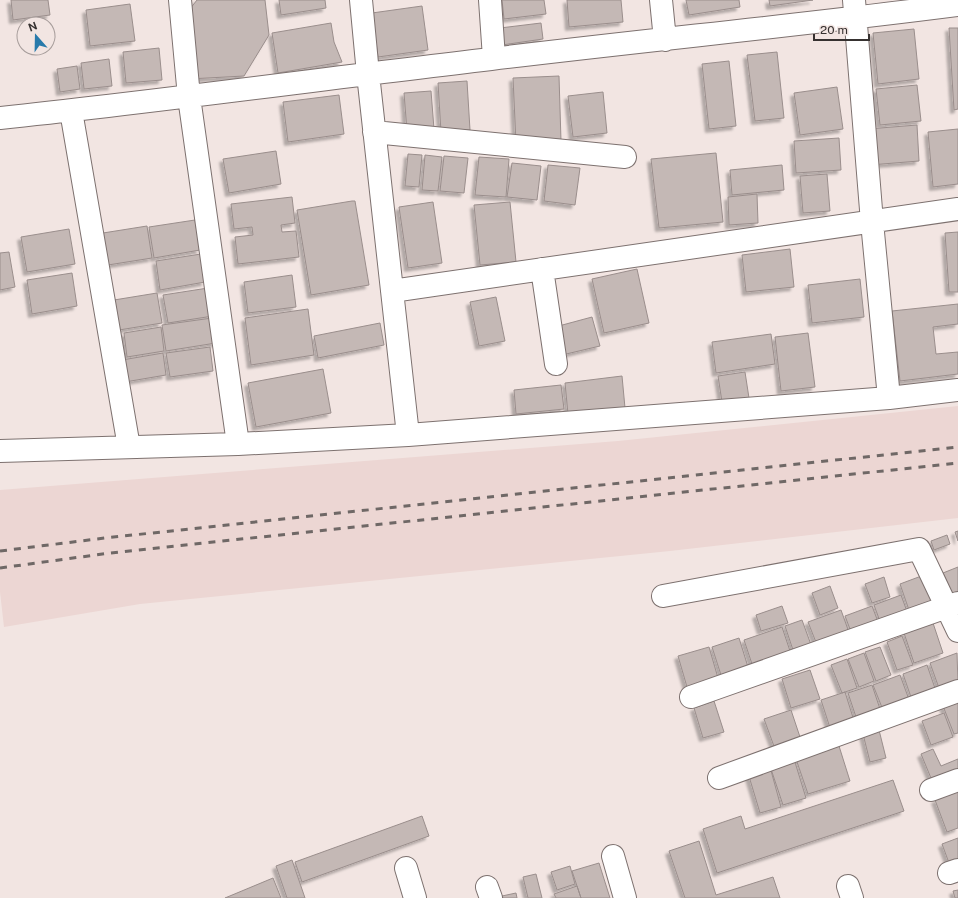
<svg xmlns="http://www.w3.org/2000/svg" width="958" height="898" viewBox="0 0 958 898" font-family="'Public Sans',sans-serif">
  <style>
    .built { fill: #ecd6d3 }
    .building { fill: #c4b8b5; stroke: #9a8e8c; filter: url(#shadow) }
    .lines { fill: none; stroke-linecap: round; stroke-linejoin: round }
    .minor-casing { stroke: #7d716f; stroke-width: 24 }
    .minor { stroke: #fff; stroke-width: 22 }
    .rail { stroke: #6f6866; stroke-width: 3; stroke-dasharray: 7 7; stroke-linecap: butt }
  </style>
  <defs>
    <filter id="shadow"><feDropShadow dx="-3.5" dy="3.5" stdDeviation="1" flood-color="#0004"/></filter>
  </defs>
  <rect width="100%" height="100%" fill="#f2e5e2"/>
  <path class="built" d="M958,406V518L670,551L140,604L4,627L0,592V490L618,441Z"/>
  <path class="building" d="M11,0H48L50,15L13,20Z
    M197,0H265L269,35L244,76L189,79L186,14Z
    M279,0H325L326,8L281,15Z
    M502,0H544L546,14L504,19Z
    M567,0H621L623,22L569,27Z
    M686,0H739L740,7L689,15Z
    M769,0H813L770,6Z
    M130,4L135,41L90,46L86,10Z
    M422,6L428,50L378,57L372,13Z
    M331,23L334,42L342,62L278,73L272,33Z
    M541,23L543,39L502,45L500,28Z
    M949,28H958V109L954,110Z
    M914,29L919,79L878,84L873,33Z
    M159,48L162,80L126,83L123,52Z
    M777,52L784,118L755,121L747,55Z
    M109,59L112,86L84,89L81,63Z
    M729,61L736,126L709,129L702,64Z
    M77,66L80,89L60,92L57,69Z
    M559,76L561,141L516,143L513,78Z
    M467,81L470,130L441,132L438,83Z
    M917,85L921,121L880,125L876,89Z
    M837,87L843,129L800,135L794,93Z
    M431,91L434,129L407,131L404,93Z
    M603,92L607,133L573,137L568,96Z
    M339,95L344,134L288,142L283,102Z
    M917,125L919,161L870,165L868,129Z
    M958,129V184L933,187L928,132Z
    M839,138L841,170L796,173L794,141Z
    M276,151L281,184L229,193L223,159Z
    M716,153L723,222L659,228L651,159Z
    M408,154L422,155L419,187L405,186Z
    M425,155L442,157L438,191L422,190Z
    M444,156L468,158L464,193L440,191Z
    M479,157L509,159L506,197L475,195Z
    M512,163L541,166L537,200L507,197Z
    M548,165L580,168L575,205L544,201Z
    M782,165L784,190L732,195L730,170Z
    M827,174L830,211L803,213L800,176Z
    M757,194L758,223L729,225L728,197Z
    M292,197L295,223L281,225L282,232L296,231L299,257L238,264L235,237L253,235L252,227L234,229L231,204Z
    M352,201H355L369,285L311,295L297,210Z
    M433,202L442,263L408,268L399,207Z
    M510,202L516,262L480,265L474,205Z
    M195,220L200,250L154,258L149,227Z
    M147,226L152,258L108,265L103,233Z
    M69,229L75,264L27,272L21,237Z
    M958,232V292H949L945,233Z
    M790,249L794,287L746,292L742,255Z
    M9,252L15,287L0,290V253Z
    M201,254L205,282L160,290L156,261Z
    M637,269L649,323L604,333L592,279Z
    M72,273L77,306L32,314L27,280Z
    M292,275L296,307L248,313L244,282Z
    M860,279L864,317L812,323L808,285Z
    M208,288L213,316L168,323L163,295Z
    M157,293L162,323L119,330L114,300Z
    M496,297L505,341L479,346L470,302Z
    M958,304V324L933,327L936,354L958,352V374L900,381L892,311Z
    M308,309L314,355L251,365L245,318Z
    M592,317L600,346L562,355L555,327Z
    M212,318L216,343L166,351L162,325Z
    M380,323L384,345L318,358L314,336Z
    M161,327L164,351L127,357L124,333Z
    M808,333L815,387L781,391L775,337Z
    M771,334L775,364L716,373L712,342Z
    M210,347L213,371L170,377L166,353Z
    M163,353L166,375L125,382L122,360Z
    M323,369L331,413L256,427L248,383Z
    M745,372L749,398L722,402L718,376Z
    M622,376L625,408L568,414L565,383Z
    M561,385L564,409L516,414L514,390Z
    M958,531V541L955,532Z
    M947,535L950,544L934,550L931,541Z
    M958,567V594L953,596L943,573Z
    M924,575L935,604L910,613L900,584Z
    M884,577L890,597L872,603L865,584Z
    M830,586L838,608L820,615L812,593Z
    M901,595L909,617L882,627L874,605Z
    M782,606L788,623L761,631L756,615Z
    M872,606L880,627L853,637L845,616Z
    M841,610L851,638L819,650L808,622Z
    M802,620L814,653L796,659L785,626Z
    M933,623L943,653L914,663L904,633Z
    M782,627L791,654L753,667L744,640Z
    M902,636L913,665L897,670L887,642Z
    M739,638L748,667L721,675L712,647Z
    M709,647L718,678L687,687L678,656Z
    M880,647L891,675L876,681L865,652Z
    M864,653L874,681L859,687L848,659Z
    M957,653L958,684L940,691L930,663Z
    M847,659L857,688L842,693L831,665Z
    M927,665L937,694L913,703L903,674Z
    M810,670L820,699L791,708L782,679Z
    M900,675L911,705L885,715L873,685Z
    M872,685L882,715L858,723L848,693Z
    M845,692L855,724L831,731L821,700Z
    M958,700V733L954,734L943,706Z
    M714,701L724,732L703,738L694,708Z
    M791,710L801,740L775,749L764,719Z
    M944,713L953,737L931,745L922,721Z
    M879,730L886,758L870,762L863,734Z
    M839,746L850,781L808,794L796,759Z
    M933,749L941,766L958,759V773L933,783L921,754Z
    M794,759L806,798L783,805L770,766Z
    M770,767L781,807L760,813L748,773Z
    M893,780L904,811L717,873L703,829L741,816L745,829Z
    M958,791V828L947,832L935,800Z
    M422,816L429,836L302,882L295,862Z
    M958,838V860L949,863L942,844Z
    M699,841L716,895L773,877L780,898H685L669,851Z
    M292,860L305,898H287L276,866Z
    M599,863L610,898H581L572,871Z
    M570,866L575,884L557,890L551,872Z
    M536,874L542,898H528L523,877Z
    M273,878L281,898H225Z
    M577,886L581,898H556L554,894Z
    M958,890V898H955L953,891Z
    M516,893L517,898H503L502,896Z"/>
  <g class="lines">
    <defs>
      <path id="minor" d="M180,0L189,97L238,444
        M361,0L368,74L408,435
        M490,0L494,58
        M661,0L665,40
        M854,0L872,222L889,398
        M71,111L129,447
        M0,118C164,101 327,78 491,59C647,40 803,25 958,5
        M374,132L625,157
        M542,269L556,364
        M392,291L958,209
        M0,451L238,444L408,435L889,398L958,390
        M663,596L919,549L958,631
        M691,697L958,603
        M719,778L958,691
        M931,790L958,780
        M613,856L625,898
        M406,868L415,898
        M949,873L958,870
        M848,886L852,898
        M487,887L491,898"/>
    </defs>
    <use href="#minor" class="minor-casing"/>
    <use href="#minor" class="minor"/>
    <path class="rail" d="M0,551L105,538L958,447
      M0,568L110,553L958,463"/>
  </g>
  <g transform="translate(36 36) rotate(340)"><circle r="19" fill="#f2e5e2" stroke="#a79d9b"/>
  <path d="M0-3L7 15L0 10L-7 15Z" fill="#287aab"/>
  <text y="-6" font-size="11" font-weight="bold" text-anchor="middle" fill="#363130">N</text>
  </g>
  <path d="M814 34v6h55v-6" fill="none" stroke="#363130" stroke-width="2"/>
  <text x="820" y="34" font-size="12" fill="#363130" stroke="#f2e5e2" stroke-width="3" paint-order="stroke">20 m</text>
</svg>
